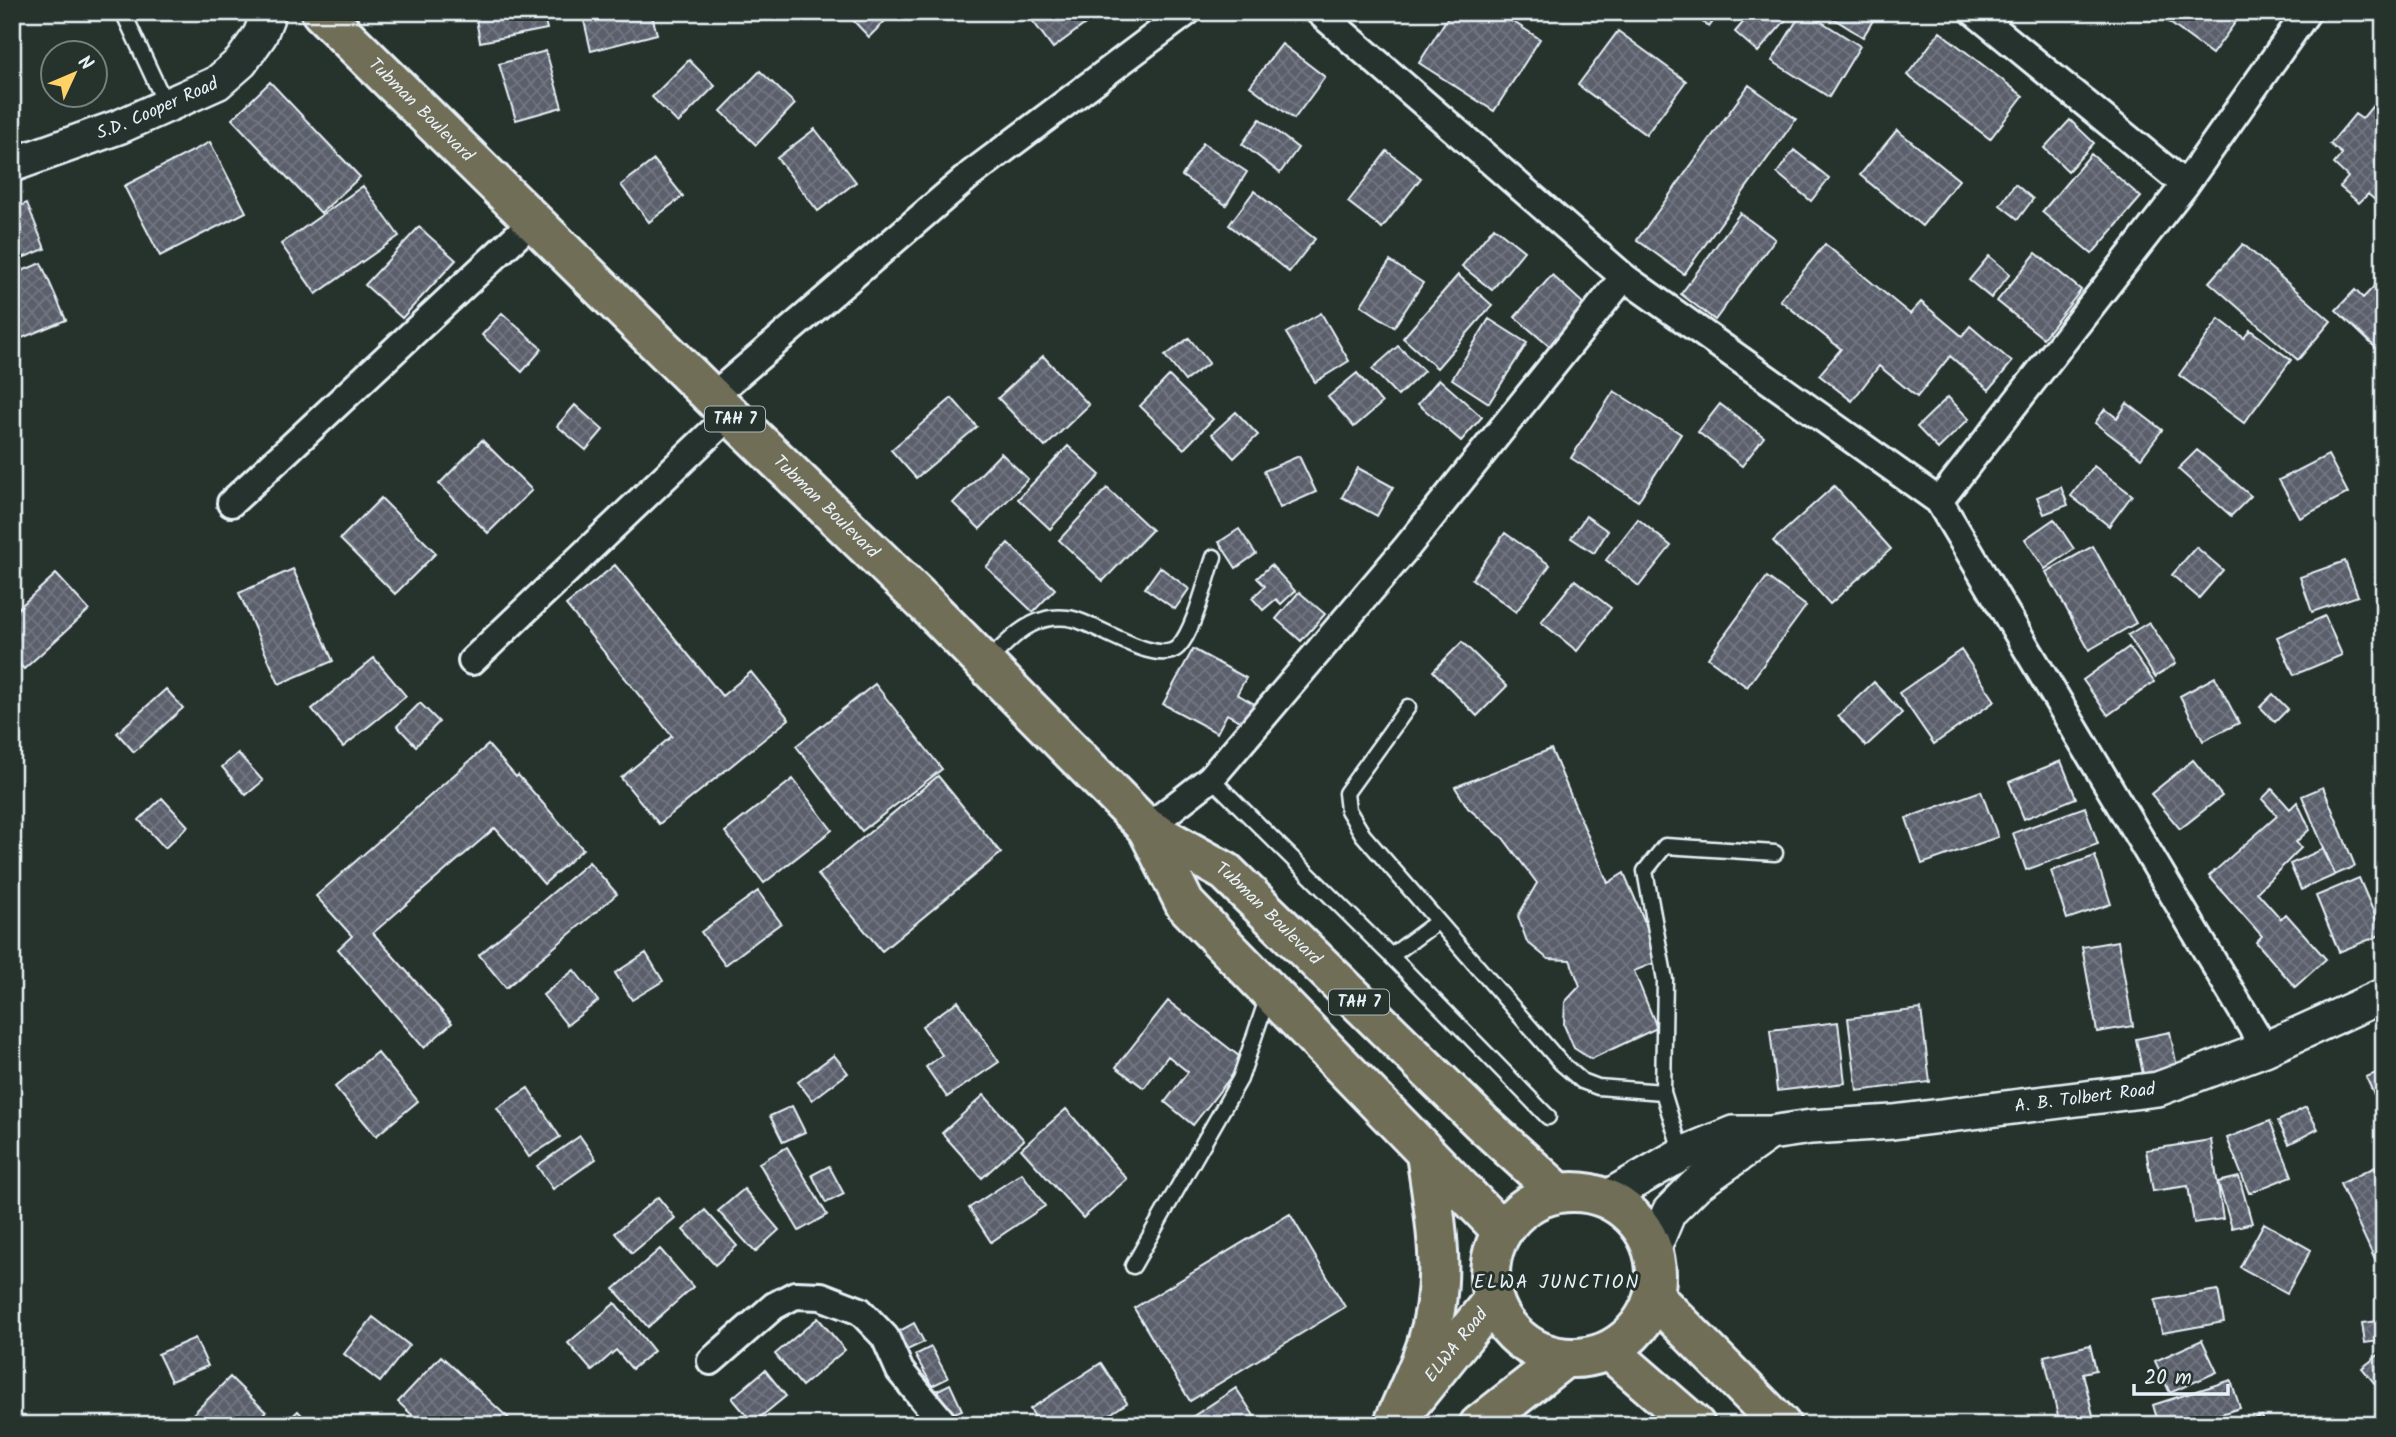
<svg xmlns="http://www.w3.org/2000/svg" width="2396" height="1437" viewBox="0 0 2396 1437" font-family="Kalam,sans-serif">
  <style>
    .building { fill: url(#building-cross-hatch); stroke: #e8f1f8; stroke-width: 2 }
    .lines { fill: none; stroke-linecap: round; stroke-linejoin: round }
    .service-casing { stroke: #e8f1f8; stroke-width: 19 }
    .minor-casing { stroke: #e8f1f8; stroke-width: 32 }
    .tertiary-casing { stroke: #e8f1f8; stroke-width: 38 }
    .primary-casing { stroke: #e8f1f8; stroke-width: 44 }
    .trunk-casing { stroke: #e8f1f8; stroke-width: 44 }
    .service { stroke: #26332d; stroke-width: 14 }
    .minor { stroke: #26332d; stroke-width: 26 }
    .tertiary { stroke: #26332d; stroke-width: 33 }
    .primary { stroke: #716e59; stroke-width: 38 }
    .trunk { stroke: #716e59; stroke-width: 38 }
    .labels { text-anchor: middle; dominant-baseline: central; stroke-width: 6; stroke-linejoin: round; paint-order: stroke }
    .shield { fill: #26332d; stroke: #aeb8bb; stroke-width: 2 }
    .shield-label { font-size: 16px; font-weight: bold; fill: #e8f1f8 }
    .street-label { font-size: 18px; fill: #e8f1f8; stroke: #26332d }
    .neighbourhood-label { font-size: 19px; letter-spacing: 2px; fill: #e8f1f8; stroke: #26332d }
  </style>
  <defs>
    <pattern id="building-cross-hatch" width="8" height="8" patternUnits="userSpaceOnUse" patternTransform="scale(1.75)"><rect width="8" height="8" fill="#5a5e6b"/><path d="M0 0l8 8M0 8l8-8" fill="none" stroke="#727681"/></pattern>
  </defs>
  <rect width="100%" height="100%" fill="#26332d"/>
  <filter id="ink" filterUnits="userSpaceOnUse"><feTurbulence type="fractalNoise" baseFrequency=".0143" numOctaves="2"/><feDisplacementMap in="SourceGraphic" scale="14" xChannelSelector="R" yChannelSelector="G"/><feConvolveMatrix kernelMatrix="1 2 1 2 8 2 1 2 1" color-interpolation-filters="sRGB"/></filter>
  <g filter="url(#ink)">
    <path class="building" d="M514,12H543L547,29L480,42L476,19Z
      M582,12H651L657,34L591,51Z
      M845,12H894L869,37Z
      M1026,12H1093L1096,16L1053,48Z
      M1451,12H1498L1540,39L1494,111L1419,63Z
      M1690,12H1720L1709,27Z
      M1752,12L1791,14L1758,52L1735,32Z
      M1802,12H1806L1860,46L1829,97L1772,61Z
      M1823,12H1878L1863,37Z
      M2155,12H2243L2212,54Z
      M1618,31L1686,81L1646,135L1578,85Z
      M1940,32L2023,96L1990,139L1907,75Z
      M1282,44L1325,77L1294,119L1250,86Z
      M546,51L562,107L516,120L499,64Z
      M689,60L715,86L678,123L652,97Z
      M760,71L795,104L756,145L721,111Z
      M270,82L360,177L321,213L232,119Z
      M1749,85L1796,119L1684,274L1637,240Z
      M2380,97L2384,100V190L2375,200L2368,194L2359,203L2340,187L2348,177L2334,164L2342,154L2330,144L2355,114L2362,119Z
      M1260,119L1298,148L1280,173L1242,144Z
      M2070,120L2094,143L2068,171L2044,148Z
      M815,129L856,182L818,211L777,158Z
      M1897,130L1959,180L1922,226L1860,175Z
      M210,142L246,212L160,256L124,186Z
      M1203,143L1247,172L1226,205L1182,176Z
      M1794,150L1829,178L1811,201L1777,173Z
      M1387,151L1421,178L1382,228L1348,202Z
      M2091,154L2141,197L2092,254L2042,212Z
      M654,160L683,196L649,222L621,185Z
      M2015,184L2033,199L2018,219L2000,205Z
      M363,186L399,236L316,294L281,244Z
      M1254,191L1315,239L1289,272L1229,225Z
      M27,203L45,249L12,262V209Z
      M1740,213L1775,239L1715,320L1681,294Z
      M419,227L456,260L402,318L365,285Z
      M1494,227L1524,251L1492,290L1462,266Z
      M1825,244L1910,314L1921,302L1962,336L1970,326L2012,362L1989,390L1950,356L1917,397L1879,366L1852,401L1819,375L1841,349L1780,300Z
      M2243,244L2331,321L2298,360L2209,282Z
      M2036,253L2081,290L2043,338L1997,301Z
      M1989,256L2010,274L1991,298L1969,280Z
      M1390,261L1423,283L1394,327L1361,305Z
      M41,263L66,320L12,342V275Z
      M1458,275L1492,305L1437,368L1403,338Z
      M1552,275L1585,305L1549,346L1515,317Z
      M2381,279L2384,282V351L2381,353L2336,310L2355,290L2363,298Z
      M502,313L542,349L522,372L482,335Z
      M1321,313L1349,361L1315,382L1286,333Z
      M1489,319L1527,343L1489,403L1452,379Z
      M2219,319L2244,338L2250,330L2291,360L2244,423L2179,375Z
      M1189,338L1209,363L1185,381L1165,356Z
      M1398,346L1424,371L1398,396L1372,369Z
      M1043,356L1089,405L1045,447L998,398Z
      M1357,373L1382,403L1354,427L1328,397Z
      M1169,376L1213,419L1184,449L1140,406Z
      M1439,379L1482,417L1461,441L1418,404Z
      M1614,391L1681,434L1638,501L1571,458Z
      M1948,397L1969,419L1938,449L1917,427Z
      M952,398L977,427L916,478L891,450Z
      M2127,403L2162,430L2141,458L2095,423L2105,409L2117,418Z
      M1720,404L1764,437L1742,466L1698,432Z
      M575,405L603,430L586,450L557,426Z
      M1236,412L1258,435L1234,458L1212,434Z
      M482,440L532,490L488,533L439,484Z
      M1068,446L1100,475L1050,529L1018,499Z
      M2197,450L2251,496L2231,516L2178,469Z
      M1001,453L1028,479L980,529L953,503Z
      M2328,455L2348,493L2300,518L2279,480Z
      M1299,456L1316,492L1280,508L1264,471Z
      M2094,466L2132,495L2109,526L2071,496Z
      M1358,468L1393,487L1377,516L1342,497Z
      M1834,486L1891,549L1830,604L1773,541Z
      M2061,487L2068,505L2044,514L2037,497Z
      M1107,488L1152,530L1103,581L1059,540Z
      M381,498L436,553L395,594L340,539Z
      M1586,516L1608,531L1594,553L1571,538Z
      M1638,519L1671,546L1639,586L1606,560Z
      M2054,519L2074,549L2045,569L2025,539Z
      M1239,529L1256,554L1236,568L1219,542Z
      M1505,533L1550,565L1516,612L1472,579Z
      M1008,543L1055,589L1033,612L986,567Z
      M2093,546L2136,623L2089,650L2046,572Z
      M2196,547L2223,570L2199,598L2172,575Z
      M2345,561L2358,596L2312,612L2300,577Z
      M615,565L722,696L751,672L789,719L659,824L621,778L672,736L566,605Z
      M1271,565L1295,591L1281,604L1276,599L1263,610L1252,598L1265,586L1257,578Z
      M1160,567L1189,589L1175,609L1145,588Z
      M293,569L333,661L279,684L239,593Z
      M56,574L89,610L24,669L12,657V614Z
      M1767,577L1806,606L1747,687L1708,658Z
      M1575,580L1611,608L1577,651L1541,622Z
      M1299,592L1325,614L1301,641L1276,619Z
      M2325,616L2342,655L2294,675L2277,637Z
      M2149,622L2176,663L2155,677L2128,635Z
      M1462,642L1507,686L1477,716L1433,671Z
      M2129,647L2154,682L2108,715L2083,680Z
      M1193,649L1246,678L1237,694L1260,707L1249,726L1227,714L1217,733L1163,704Z
      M1961,650L1995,701L1934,744L1899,693Z
      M374,658L406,696L343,747L312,709Z
      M2215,677L2239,723L2203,741L2180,696Z
      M1874,682L1902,713L1866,746L1838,716Z
      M875,684L942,769L862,831L796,746Z
      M166,689L183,708L134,752L117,733Z
      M2273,694L2288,709L2275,722L2260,707Z
      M420,703L439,722L416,746L397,726Z
      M488,745L516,777L518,775L583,849L544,884L495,828L373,933L452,1023L424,1048L338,949L352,936L316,896Z
      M1551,749L1608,883L1624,873L1661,960L1634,971L1657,1028L1591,1059L1574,1048L1564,1025L1565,1002L1580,986L1570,960L1548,959L1527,942L1518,916L1537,883L1503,838L1468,808L1455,787Z
      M238,753L263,781L246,795L222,767Z
      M2193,760L2222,796L2180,829L2151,794Z
      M2061,761L2076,798L2024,819L2009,782Z
      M938,776L1001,853L882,951L818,875Z
      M793,779L832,830L764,883L725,832Z
      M2323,787L2355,866L2335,875L2302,796Z
      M2272,789L2290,809L2297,802L2310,829L2296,842L2301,848L2257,892L2281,919L2286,914L2326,959L2295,987L2256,942L2262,936L2209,876L2277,816L2262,799Z
      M1981,791L1998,837L1922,864L1906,818Z
      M162,798L188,826L165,848L139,820Z
      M2085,807L2098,844L2026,870L2013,833Z
      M2323,849L2335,875L2301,890L2290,864Z
      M2095,856L2111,904L2067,919L2051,871Z
      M589,862L617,894L506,988L479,955Z
      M2359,878L2383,934L2339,952L2316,896Z
      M758,891L781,923L725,965L701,932Z
      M2118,941L2133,1026L2097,1032L2082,947Z
      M646,953L663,981L632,1000L615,973Z
      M574,970L598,1001L567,1025L543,995Z
      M958,1001L999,1062L947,1097L926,1067L942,1055L922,1026Z
      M1168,1001L1244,1060L1193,1125L1165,1102L1188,1072L1168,1056L1144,1088L1116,1067Z
      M1921,1009L1930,1082L1857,1091L1848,1018Z
      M1838,1022L1845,1083L1777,1091L1770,1030Z
      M2170,1032L2178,1072L2144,1079L2136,1039Z
      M377,1052L418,1101L376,1136L335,1087Z
      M834,1055L848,1073L812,1100L798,1082Z
      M2384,1070V1103L2379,1105L2366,1077Z
      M528,1088L560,1137L529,1157L497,1108Z
      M984,1095L1024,1140L982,1178L942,1133Z
      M792,1106L805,1132L783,1142L770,1116Z
      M2306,1107L2318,1129L2289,1144L2278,1121Z
      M1066,1109L1127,1179L1083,1218L1021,1149Z
      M2270,1121L2292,1176L2249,1193L2227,1138Z
      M580,1136L596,1159L553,1189L537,1166Z
      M2211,1140L2223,1219L2194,1223L2188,1186L2153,1191L2146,1150Z
      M787,1147L827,1215L799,1231L759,1163Z
      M829,1166L844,1194L826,1203L812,1175Z
      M2375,1167L2384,1186V1256L2375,1260L2340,1184Z
      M1022,1173L1045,1206L991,1242L969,1208Z
      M2239,1177L2252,1223L2232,1228L2218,1182Z
      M744,1189L779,1230L755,1252L718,1211Z
      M658,1197L675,1218L632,1253L615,1233Z
      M705,1210L737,1246L715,1265L683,1230Z
      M1290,1214L1345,1307L1190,1401L1134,1308Z
      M2264,1223L2311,1250L2287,1293L2240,1267Z
      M660,1249L693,1287L648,1327L614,1289Z
      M2218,1290L2224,1322L2162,1333L2155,1300Z
      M615,1303L654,1351L632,1369L616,1350L592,1371L568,1343Z
      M373,1317L409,1345L380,1382L344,1354Z
      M818,1318L845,1350L802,1386L775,1354Z
      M2377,1321L2380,1341L2365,1343L2362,1323Z
      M914,1323L924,1342L903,1352L894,1334Z
      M195,1338L208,1366L171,1381L158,1354Z
      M2202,1340L2217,1372L2170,1393L2155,1361Z
      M2090,1345L2096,1370L2083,1373L2095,1424L2060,1425L2044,1356Z
      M931,1347L948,1378L932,1386L915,1355Z
      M2381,1353L2384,1356V1395L2362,1368Z
      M441,1356L516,1425H423L398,1402Z
      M1101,1363L1127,1403L1093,1425H1040L1030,1409Z
      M765,1370L786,1396L753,1423L732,1398Z
      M230,1377L266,1412L253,1425H198L190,1417Z
      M2231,1380L2240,1408L2185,1425H2159L2153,1405Z
      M950,1384L962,1410L949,1415L938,1390Z
      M1236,1388L1260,1425H1180Z
      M298,1411L311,1425H283Z
      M2262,1416L2265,1425H2231Z"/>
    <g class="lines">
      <defs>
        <path id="service" d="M123,12L166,105
          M986,663C1005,645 1021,625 1046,619C1053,617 1066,617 1073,619C1097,624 1158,667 1178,647C1194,631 1206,580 1214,557
          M1408,707L1346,793L1348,810L1363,835L1561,1063L1582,1081L1598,1087L1663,1092
          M1211,778L1391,956L1548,1117
          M1391,956L1437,922
          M1682,1154L1663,1092L1665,980L1645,871L1665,846L1775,853
          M1133,1266L1240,1079L1268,996"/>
        <path id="minor" d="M1319,12L1624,277L1939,501
          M1974,12L2185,185
          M712,397L971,174L1187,12
          M231,503L534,220
          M472,661L730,415
          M1147,828L1211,778L1407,547L1624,277
          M2265,1049L1939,501L2185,185L2307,12
          M711,1361L774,1306L795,1295L821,1296L860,1311L885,1337L900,1371L945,1425"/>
        <g id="tertiary">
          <path id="s1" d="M12,165L121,126L217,83L241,62L260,35L269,12"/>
          <path id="s2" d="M1606,1198L1682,1154L1733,1133H1770L1811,1127L1893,1122L2158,1089L2265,1049L2384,995"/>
          <path d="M1653,1250L1669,1212L1696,1185L1768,1134"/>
        </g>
        <g id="primary">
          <path id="s3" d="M1407,1407L1493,1300"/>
          <path d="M1479,1425L1563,1359"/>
        </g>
        <g id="trunk">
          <path id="s4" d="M321,12L712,397L928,606L1147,828L1226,872L1482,1123L1558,1192"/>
          <path d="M1147,828L1185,904L1502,1231"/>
          <circle cx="1573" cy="1275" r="83"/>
          <path d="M1654,1297L1781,1425"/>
          <path d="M1610,1351L1695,1425"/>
          <path d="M1394,1423C1404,1398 1417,1373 1426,1347C1448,1280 1436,1222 1426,1154"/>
        </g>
      </defs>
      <use href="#service" class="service-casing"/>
      <use href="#minor" class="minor-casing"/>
      <use href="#tertiary" class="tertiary-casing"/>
      <use href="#primary" class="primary-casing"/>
      <use href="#trunk" class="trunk-casing"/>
      <use href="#service" class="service"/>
      <use href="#minor" class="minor"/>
      <use href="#tertiary" class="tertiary"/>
      <use href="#primary" class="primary"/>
      <use href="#trunk" class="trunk"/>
    </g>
  </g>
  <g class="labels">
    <g class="shield">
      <rect x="705" y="406.5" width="60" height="25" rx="5"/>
      <rect x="1329" y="989.5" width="60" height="25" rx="5"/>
    </g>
    <g class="shield-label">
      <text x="735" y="419">TAH 7</text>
      <text x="1359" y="1002">TAH 7</text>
    </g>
    <g class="street-label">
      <text stroke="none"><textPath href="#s1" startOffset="156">S.D. Cooper Road</textPath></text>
      <text stroke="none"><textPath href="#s4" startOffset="140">Tubman Boulevard</textPath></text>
      <text stroke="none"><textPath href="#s4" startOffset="707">Tubman Boulevard</textPath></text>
      <text stroke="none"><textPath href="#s4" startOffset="1311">Tubman Boulevard</textPath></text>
      <text stroke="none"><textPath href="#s2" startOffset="497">A. B. Tolbert Road</textPath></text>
      <text stroke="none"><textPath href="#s3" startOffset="79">ELWA Road</textPath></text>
    </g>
    <g class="neighbourhood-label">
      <text x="1557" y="1283">ELWA JUNCTION</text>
    </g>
  </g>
  <rect width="2396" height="1437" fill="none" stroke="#26332d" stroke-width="42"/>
  <rect x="21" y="21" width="2354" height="1395" fill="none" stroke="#e8f1f8" stroke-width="2.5" filter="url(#ink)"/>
  <g transform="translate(74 74) rotate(46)"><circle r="33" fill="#26332d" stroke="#747f7e" stroke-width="2"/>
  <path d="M0-5L12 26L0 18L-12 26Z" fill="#ffd166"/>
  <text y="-10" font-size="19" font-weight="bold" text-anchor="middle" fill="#e8f1f8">N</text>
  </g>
  <path d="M2134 1384v10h94v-10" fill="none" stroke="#e8f1f8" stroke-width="3.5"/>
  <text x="2144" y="1384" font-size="21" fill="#e8f1f8" stroke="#26332d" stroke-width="5" paint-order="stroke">20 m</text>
</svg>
